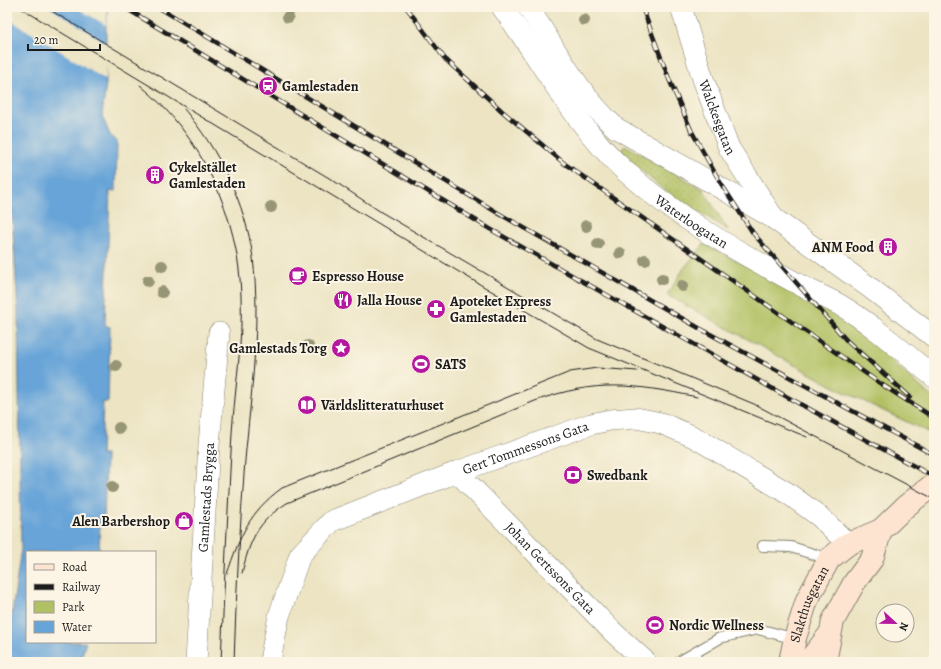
<svg xmlns="http://www.w3.org/2000/svg" width="941" height="669" viewBox="0 0 941 669" font-family="Alegreya,serif">
  <style>
    .grass { fill: url(#grass-dots); stroke: #666e3f }
    .green { fill: #b1c062; stroke: #666e3f }
    .water { fill: #67a4d8; stroke: #42607a }
    .pier { fill: #ece4c3 }
    .lines { fill: none; stroke-linecap: round; stroke-linejoin: round }
    .service-casing { stroke: #848070; stroke-width: 12 }
    .minor-casing { stroke: #848070; stroke-width: 22 }
    .secondary-casing { stroke: #848070; stroke-width: 24 }
    .service { stroke: #fff; stroke-width: 10 }
    .minor { stroke: #fff; stroke-width: 21 }
    .secondary { stroke: #fde4d1; stroke-width: 22 }
    .tram { stroke: #1c1c1c; stroke-width: 1 }
    .rail-casing { stroke: #1c1c1c; stroke-width: 4.5 }
    .rail { stroke: #fcf5e5; stroke-width: 3; stroke-dasharray: 9; stroke-linecap: butt }
    .tree { fill: #969574 }
    .labels { text-anchor: middle; dominant-baseline: central; stroke-width: 4; stroke-linejoin: round; paint-order: stroke }
    .poi-label { font-size: 14px; font-weight: bold; fill: #1c1c1c; stroke: #fcf5e5; text-anchor: start }
    .street-label { font-size: 14px; fill: #1c1c1c; stroke: #fcf5e5 }
  </style>
  <defs>
    <pattern id="grass-dots" width="8" height="8" patternUnits="userSpaceOnUse"><rect width="8" height="8" fill="#b1c062"/><path d="M2 2h.1M6 6h.1" fill="none" stroke="#98a454" stroke-width="1.8" stroke-linecap="round"/></pattern>
  </defs>
  <rect width="100%" height="100%" fill="#fcf5e5"/>
  <filter id="ink" filterUnits="userSpaceOnUse"><feTurbulence type="fractalNoise" baseFrequency=".025" numOctaves="2"/><feDisplacementMap in="SourceGraphic" scale="8" xChannelSelector="R" yChannelSelector="G"/><feConvolveMatrix kernelMatrix="1 2 1 2 8 2 1 2 1" color-interpolation-filters="sRGB"/></filter>
  <filter id="wash" filterUnits="userSpaceOnUse"><feTurbulence type="fractalNoise" baseFrequency=".012" numOctaves="4" result="noise"/><feDisplacementMap in="SourceGraphic" scale="16" xChannelSelector="R" yChannelSelector="G"/><feGaussianBlur stdDeviation="0.9" result="paint"/><feColorMatrix in="noise" values="0 0 0 0 0 0 0 0 0 0 0 0 0 0 0 0 0 1.4 0 .05"/><feComposite in="paint" operator="in"/></filter>
  <g filter="url(#wash)">
    <rect width="100%" height="100%" fill="#ece4c3"/>
    <path class="grass" d="M625,145L703,189L728,230L664,190L620,152Z"/>
    <path class="green" d="M704,244L836,311L934,399V435L840,390L667,295L684,268Z"/>
    <path class="water" d="M8,7H109L106,25V83L102,116L110,135L117,141L116,191H110L105,325L110,327L108,402H103L101,455H106L104,524L100,523L99,552H27V642H86L80,662H7V648L21,549L18,312L7,136Z"/>
    <path class="pier" d="M8,7H49L108,44L106,80L7,18Z
      M75,7H108L106,25Z"/>
  </g>
  <g filter="url(#ink)">
    <g class="lines">
      <defs>
        <path id="service" d="M763,546L791,547L829,559
          M679,662L720,638L758,629L796,639"/>
        <g id="minor">
          <path id="s1" d="M502,7C543,63 573,123 625,171C677,218 738,252 800,285C813,292 827,298 840,305C874,325 904,353 934,377"/>
          <path d="M528,7C556,49 578,94 616,128L773,218L869,287L934,337"/>
          <path id="s2" d="M681,7L703,79L729,148L771,214"/>
          <path id="s3" d="M457,472L614,633L646,662"/>
          <path id="s4" d="M196,662L209,445L219,333"/>
          <path id="s5" d="M272,662L271,655L279,616L300,555L332,521L457,472L591,424L610,420L636,418L661,423L694,437L786,492L819,516L848,544"/>
        </g>
        <g id="secondary">
          <path id="s6" d="M790,662L795,638L807,600L829,559L848,544L881,530L906,506L934,484"/>
          <path d="M808,662L829,635"/>
          <path d="M825,662L833,621L854,583L872,559L881,530"/>
        </g>
      </defs>
      <use href="#service" class="service-casing"/>
      <use href="#minor" class="minor-casing"/>
      <use href="#secondary" class="secondary-casing"/>
      <use href="#service" class="service"/>
      <use href="#minor" class="minor"/>
      <use href="#secondary" class="secondary"/>
      <path class="tram" d="M19,7L464,275L589,348L807,437
        M45,7L334,181L381,212L597,339L754,404L934,499
        M140,85C202,136 239,216 241,296C243,342 235,387 232,433C228,509 224,586 221,662
        M184,109C219,150 246,204 253,258C261,324 251,394 245,460C240,527 236,595 234,662
        M242,573C250,540 257,522 287,503L535,401C596,379 634,384 697,397
        M227,574C240,536 249,512 282,488L570,372L597,368L637,371"/>
      <defs>
        <path id="rail" d="M124,7L490,229L791,399L934,477
          M158,7L498,213L699,328L934,455
          M406,7L445,59L502,111L565,164L881,384L931,416
          M642,7L669,79L691,130L720,182L753,233L847,341L910,397"/>
      </defs>
      <use href="#rail" class="rail-casing"/>
      <use href="#rail" class="rail"/>
    </g>
    <g class="tree">
      <circle cx="288" cy="17" r="6"/>
      <circle cx="584" cy="20" r="6"/>
      <circle cx="271" cy="207" r="6"/>
      <circle cx="586" cy="226" r="6"/>
      <circle cx="598" cy="244" r="6"/>
      <circle cx="620" cy="253" r="6"/>
      <circle cx="645" cy="260" r="6"/>
      <circle cx="162" cy="266" r="6"/>
      <circle cx="662" cy="279" r="6"/>
      <circle cx="148" cy="281" r="6"/>
      <circle cx="682" cy="286" r="6"/>
      <circle cx="162" cy="292" r="6"/>
      <circle cx="308" cy="346" r="6"/>
      <circle cx="116" cy="366" r="6"/>
      <circle cx="119" cy="428" r="6"/>
      <circle cx="112" cy="487" r="6"/>
    </g>
  </g>
  <defs>
    <symbol id="station-disc" viewBox="-11 -11 22 22"><circle r="9.5" fill="#b5179e" stroke="#fcf5e5"/><path d="M-3-6H3Q5-6 5-4V2Q5 4 3 4L4.5 6H3L1.5 4h-3L-3 6H-4.5L-3 4Q-5 4-5 2V-4Q-5-6-3-6ZM-3.5-4v3h7v-3ZM-3.5 1v1.5H-2V1ZM2 1v1.5H3.5V1Z" fill="#fff"/></symbol>
    <symbol id="building-disc" viewBox="-11 -11 22 22"><circle r="9.5" fill="#b5179e" stroke="#fcf5e5"/><path d="M-4-6H4V6H1V3H-1V6H-4ZM-2.5-4.3h1.7v1.8h-1.7ZM.8-4.3h1.7v1.8H.8ZM-2.5-1h1.7V.8h-1.7ZM.8-1h1.7V.8H.8Z" fill="#fff"/></symbol>
    <symbol id="cafe-disc" viewBox="-11 -11 22 22"><circle r="9.5" fill="#b5179e" stroke="#fcf5e5"/><path d="M-5.5-4.5H6V0H3Q3 3.5 0 3.5H-2.5Q-5.5 3.5-5.5 0ZM3-3.2v2h1.7v-2ZM-6 4.5H4V6H-6Z" fill="#fff"/></symbol>
    <symbol id="restaurant-disc" viewBox="-11 -11 22 22"><circle r="9.5" fill="#b5179e" stroke="#fcf5e5"/><path d="M-5-6h1v4h1v-4h1v4h1v-4h1v5L-1.5 .5V6h-2V.5L-5-1ZM5-6V6H3V1.5H1.5Q1.5-4 5-6Z" fill="#fff"/></symbol>
    <symbol id="pharmacy-disc" viewBox="-11 -11 22 22"><circle r="9.5" fill="#b5179e" stroke="#fcf5e5"/><path d="M-2-6h4v4h4v4h-4v4h-4v-4h-4v-4h4Z" fill="#fff"/></symbol>
    <symbol id="sight-disc" viewBox="-11 -11 22 22"><circle r="9.5" fill="#b5179e" stroke="#fcf5e5"/><path d="M0-6L1.8-2.2L6-1.7L2.9 1.2L3.7 5.4L0 3.3L-3.7 5.4L-2.9 1.2L-6-1.7L-1.8-2.2Z" fill="#fff"/></symbol>
    <symbol id="stadium-disc" viewBox="-11 -11 22 22"><circle r="9.5" fill="#b5179e" stroke="#fcf5e5"/><path d="M0-5a6.5 5 0 1 0 0 10a6.5 5 0 1 0 0-10ZM-3.5-1.8h7v3.6h-7Z" fill="#fff"/></symbol>
    <symbol id="library-disc" viewBox="-11 -11 22 22"><circle r="9.5" fill="#b5179e" stroke="#fcf5e5"/><path d="M-6-4Q-3-5.5-.7-3.5V5Q-3 3-6 4ZM6-4Q3-5.5 .7-3.5V5Q3 3 6 4Z" fill="#fff"/></symbol>
    <symbol id="bank-disc" viewBox="-11 -11 22 22"><circle r="9.5" fill="#b5179e" stroke="#fcf5e5"/><path d="M-6-4H6V4H-6ZM0-2.3a2.3 2.3 0 1 0 0 4.6a2.3 2.3 0 1 0 0-4.6Z" fill="#fff"/></symbol>
    <symbol id="shop-disc" viewBox="-11 -11 22 22"><circle r="9.5" fill="#b5179e" stroke="#fcf5e5"/><path d="M-5-2.5h2.3a2.7 3.5 0 0 1 5.4 0H5L5.5 6h-11ZM-1.5-2.5h3a1.5 2.3 0 0 0-3 0Z" fill="#fff"/></symbol>
  </defs>
  <g fill-rule="evenodd">
    <use href="#station-disc" x="257" y="75" width="22" height="22"/>
    <use href="#building-disc" x="144" y="164" width="22" height="22"/>
    <use href="#building-disc" x="877" y="236" width="22" height="22"/>
    <use href="#cafe-disc" x="287" y="265" width="22" height="22"/>
    <use href="#restaurant-disc" x="332" y="289" width="22" height="22"/>
    <use href="#pharmacy-disc" x="425" y="298" width="22" height="22"/>
    <use href="#sight-disc" x="330" y="337" width="22" height="22"/>
    <use href="#stadium-disc" x="410" y="353" width="22" height="22"/>
    <use href="#library-disc" x="296" y="394" width="22" height="22"/>
    <use href="#bank-disc" x="562" y="464" width="22" height="22"/>
    <use href="#shop-disc" x="173" y="510" width="22" height="22"/>
    <use href="#stadium-disc" x="644" y="614" width="22" height="22"/>
  </g>
  <g class="labels">
    <g class="poi-label">
      <text x="282" y="86">Gamlestaden</text>
      <text x="169" y="167">Cykelstället<tspan x="169" dy="16">Gamlestaden</tspan></text>
      <text x="874" y="247" text-anchor="end">ANM Food</text>
      <text x="312" y="276">Espresso House</text>
      <text x="357" y="300">Jalla House</text>
      <text x="450" y="301">Apoteket Express<tspan x="450" dy="16">Gamlestaden</tspan></text>
      <text x="327" y="348" text-anchor="end">Gamlestads Torg</text>
      <text x="435" y="364">SATS</text>
      <text x="321" y="405">Världslitteraturhuset</text>
      <text x="587" y="475">Swedbank</text>
      <text x="170" y="521" text-anchor="end">Alen Barbershop</text>
      <text x="669" y="625">Nordic Wellness</text>
    </g>
    <g class="street-label">
      <text stroke="none"><textPath href="#s2" startOffset="116">Walckesgatan</textPath></text>
      <text stroke="none"><textPath href="#s1" startOffset="289">Waterloogatan</textPath></text>
      <text stroke="none"><textPath href="#s5" startOffset="365">Gert Tommessons Gata</textPath></text>
      <text stroke="none"><textPath href="#s4" startOffset="165">Gamlestads Brygga</textPath></text>
      <text stroke="none"><textPath href="#s3" startOffset="134">Johan Gertssons Gata</textPath></text>
      <text stroke="none"><textPath href="#s6" startOffset="61">Slakthusgatan</textPath></text>
    </g>
  </g>
  <rect width="941" height="669" fill="none" stroke="#fcf5e5" stroke-width="24"/>
  <rect x="26" y="551" width="130" height="92" fill="#fcf5e5" stroke="#a29e95"/>
  <rect x="34" y="564" width="20" height="6" fill="#fde4d1" stroke="#a29e95"/>
  <text x="62" y="571" font-size="12" fill="#1c1c1c">Road</text>
  <rect x="34" y="584" width="20" height="6" fill="#1c1c1c" stroke="#a29e95"/>
  <text x="62" y="591" font-size="12" fill="#1c1c1c">Railway</text>
  <rect x="34" y="601" width="20" height="12" fill="#b1c062" stroke="#a29e95"/>
  <text x="62" y="611" font-size="12" fill="#1c1c1c">Park</text>
  <rect x="34" y="621" width="20" height="12" fill="#67a4d8" stroke="#a29e95"/>
  <text x="62" y="631" font-size="12" fill="#1c1c1c">Water</text>
  <g transform="translate(895 623) rotate(112)"><circle r="19" fill="#fcf5e5" stroke="#a29e95"/>
  <path d="M0-3L7 15L0 10L-7 15Z" fill="#b5179e"/>
  <text y="-6" font-size="11" font-weight="bold" text-anchor="middle" fill="#1c1c1c">N</text>
  </g>
  <path d="M28 44v6h72v-6" fill="none" stroke="#1c1c1c" stroke-width="2"/>
  <text x="34" y="44" font-size="12" fill="#1c1c1c" stroke="#fcf5e5" stroke-width="3" paint-order="stroke">20 m</text>
</svg>
